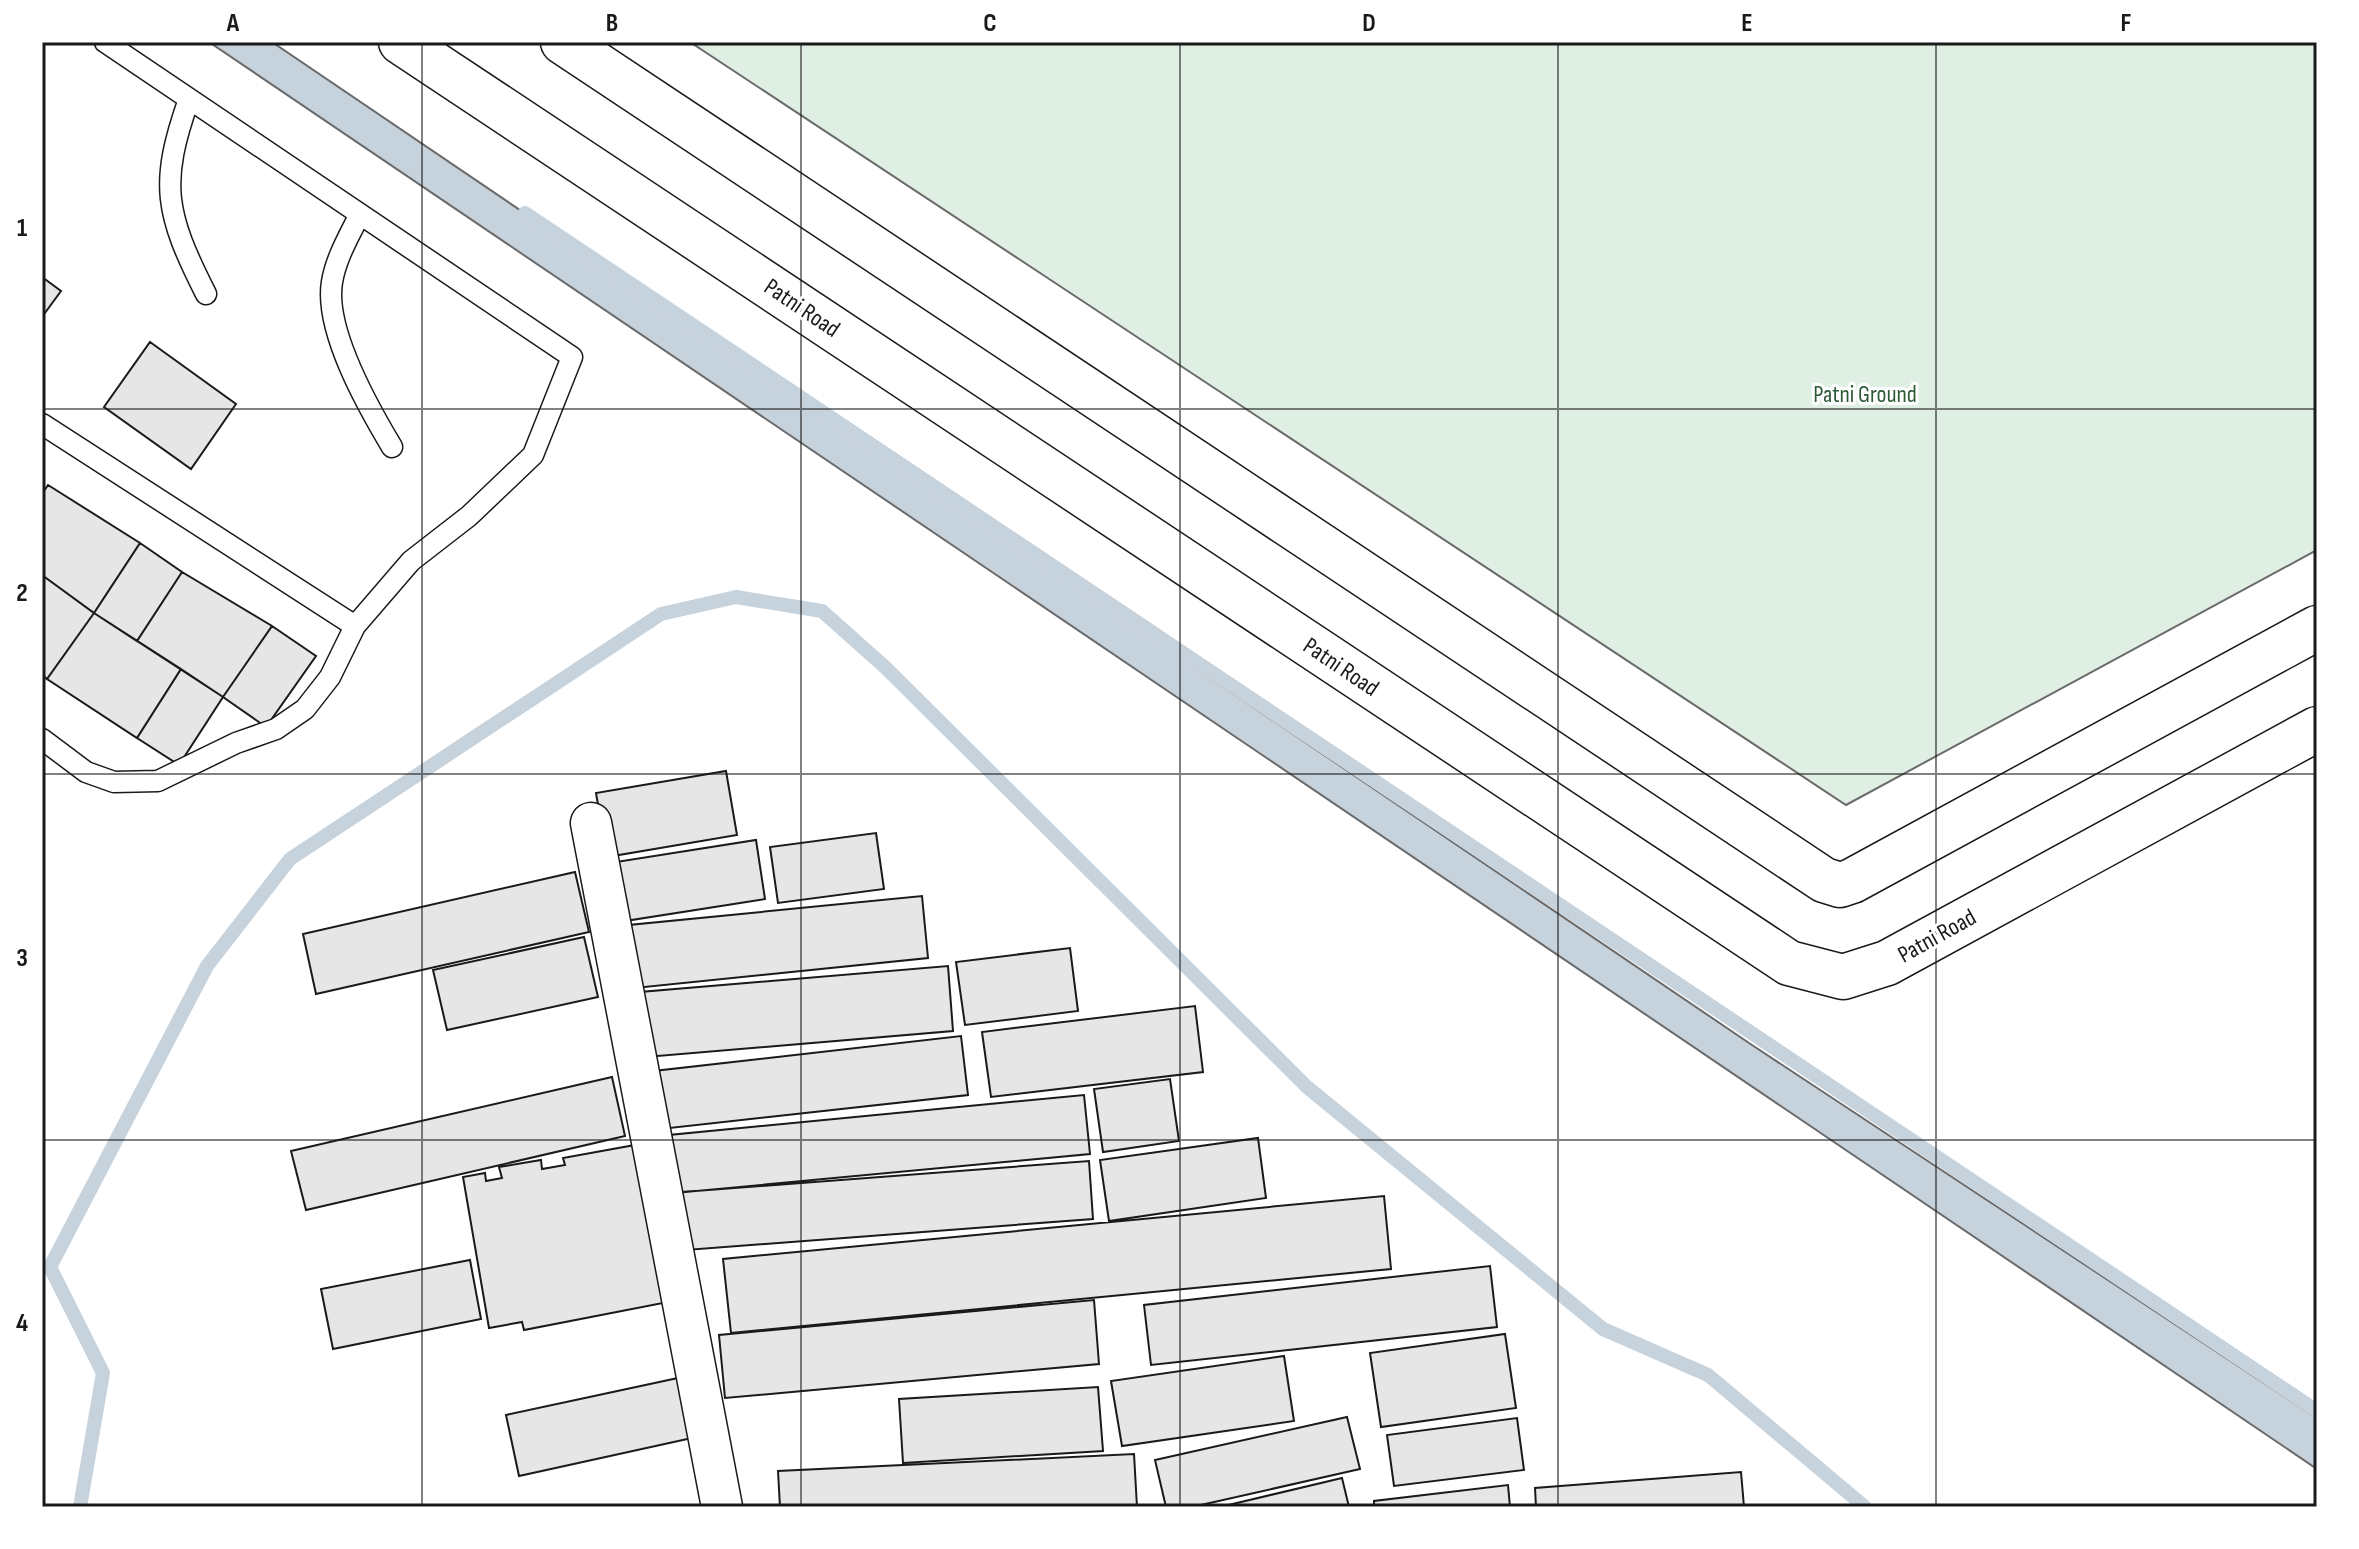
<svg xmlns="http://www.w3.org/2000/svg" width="2359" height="1549" viewBox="0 0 2359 1549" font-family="'Sofia Sans Condensed',sans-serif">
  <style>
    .green { fill: #e0efe3; stroke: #6a6a6a; stroke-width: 2 }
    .water { fill: #c6d2dc; stroke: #6a6a6a; stroke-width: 2 }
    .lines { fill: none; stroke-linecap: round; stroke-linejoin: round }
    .stream { stroke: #c6d2dc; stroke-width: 14 }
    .building { fill: #e6e6e6; stroke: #1a1a1a; stroke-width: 2 }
    .service-casing { stroke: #1a1a1a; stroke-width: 23 }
    .minor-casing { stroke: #1a1a1a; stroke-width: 43 }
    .secondary-casing { stroke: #1a1a1a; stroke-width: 47 }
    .service { stroke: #fff; stroke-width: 20 }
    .minor { stroke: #fff; stroke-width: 40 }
    .secondary { stroke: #fff; stroke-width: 44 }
    .grid { fill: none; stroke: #1a1a1a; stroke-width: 2; stroke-opacity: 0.55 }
    .labels { text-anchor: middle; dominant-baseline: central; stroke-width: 6; stroke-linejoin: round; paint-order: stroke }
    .street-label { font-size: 24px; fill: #1a1a1a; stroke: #fff }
    .park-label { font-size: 24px; fill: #2b5a34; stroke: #fff }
    .neatline { fill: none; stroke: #1a1a1a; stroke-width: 3 }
    .grid-label { font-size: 26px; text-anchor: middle; font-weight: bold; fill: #1a1a1a }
  </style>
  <rect width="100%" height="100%" fill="#fff"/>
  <path class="green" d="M690,42H2317V550L1846,805Z"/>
  <path class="water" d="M209,42H272L1752,1045L2317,1418V1469Z"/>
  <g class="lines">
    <path class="stream" d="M525,213L2317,1411
      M80,1507L103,1373L50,1267L207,966L290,859L661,614L736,597L822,611L886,668L1307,1087L1603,1329L1708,1375L1865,1507"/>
  </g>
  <path class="building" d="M42,277L61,291L42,317Z
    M150,342L236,404L191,469L104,407Z
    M48,485L140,543L94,613L42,575V494Z
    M140,543L182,572L137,641L94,613Z
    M182,572L272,626L223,697L137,641Z
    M42,575L94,613L47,679L42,675Z
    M94,613L181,669L137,738L47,679Z
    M272,626L316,656L266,727L223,697Z
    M181,669L223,697L179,765L137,738Z
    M726,771L737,835L607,857L596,793Z
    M876,833L884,889L778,903L770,847Z
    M756,840L765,899L625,921L616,862Z
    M575,872L589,932L316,994L303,934Z
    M922,896L928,958L635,988L629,925Z
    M584,937L598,997L447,1030L433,970Z
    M1070,948L1078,1011L965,1025L956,962Z
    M948,966L953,1031L646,1057L640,992Z
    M1195,1006L1203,1072L991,1097L982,1032Z
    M961,1036L968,1095L661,1129L654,1071Z
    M612,1077L625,1136L306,1210L291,1151Z
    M1170,1079L1179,1141L1103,1152L1094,1089Z
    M1084,1095L1090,1154L675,1193L669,1135Z
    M1258,1138L1266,1198L1109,1221L1100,1160Z
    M635,1145L663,1303L524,1330L522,1322L489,1328L463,1177L485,1173L486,1181L502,1178L499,1167L541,1160L542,1169L565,1165L563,1158Z
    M1089,1161L1093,1219L686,1250L682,1192Z
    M1384,1196L1391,1269L731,1333L723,1259Z
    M470,1260L481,1319L333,1349L321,1289Z
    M1490,1266L1497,1327L1151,1365L1144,1305Z
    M1094,1300L1099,1364L725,1398L719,1335Z
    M1505,1334L1516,1408L1381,1427L1370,1353Z
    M1284,1356L1294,1421L1122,1446L1111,1381Z
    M678,1378L692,1438L519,1476L506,1415Z
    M1098,1387L1103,1451L903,1463L899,1399Z
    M1347,1417L1360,1469L1192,1507H1166L1155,1460Z
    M1517,1418L1524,1470L1394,1486L1387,1435Z
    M1134,1454L1137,1507H780L778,1471Z
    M1741,1472L1744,1507H1536L1535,1488Z
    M1342,1478L1349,1507H1220Z
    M1508,1485L1510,1507H1374V1501Z"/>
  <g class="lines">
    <defs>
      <path id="service" d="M189,99C159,184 165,213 206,294
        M360,214C349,236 336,258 332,282C324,330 368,407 392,447
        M42,424L355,626
        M42,739L86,772L114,782L158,781L236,743L276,729L305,709L330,677L355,626L411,561L469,516L533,455L572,357L105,42"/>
      <path id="minor" d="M591,823L722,1507"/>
      <path id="secondary" d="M401,42L1789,963L1843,977L1887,963L2317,729
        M563,42L1824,880L1840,885L1852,881L2317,628"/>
    </defs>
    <use href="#service" class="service-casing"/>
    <use href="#minor" class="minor-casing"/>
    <use href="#secondary" class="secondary-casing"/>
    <use href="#service" class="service"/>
    <use href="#minor" class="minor"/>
    <use href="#secondary" class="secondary"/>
  </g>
  <path class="grid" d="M422,42V1507M801,42V1507M1180,42V1507M1558,42V1507M1936,42V1507M42,409H2317M42,774H2317M42,1140H2317"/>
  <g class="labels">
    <g class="street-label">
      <text transform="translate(802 308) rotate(34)">Patni Road</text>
      <text transform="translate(1341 667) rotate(34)">Patni Road</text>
      <text transform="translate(1937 936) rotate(-29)">Patni Road</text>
    </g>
    <g class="park-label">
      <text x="1865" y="394">Patni Ground</text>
    </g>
  </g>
  <rect width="2359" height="1549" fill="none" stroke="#ffffff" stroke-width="88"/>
  <rect x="44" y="44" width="2271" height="1461" class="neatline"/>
  <g class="grid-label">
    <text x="233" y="31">A</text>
    <text x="612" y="31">B</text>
    <text x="990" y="31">C</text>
    <text x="1369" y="31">D</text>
    <text x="1747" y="31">E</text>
    <text x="2126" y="31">F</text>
    <text x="22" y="236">1</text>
    <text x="22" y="601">2</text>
    <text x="22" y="966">3</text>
    <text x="22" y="1331">4</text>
  </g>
</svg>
